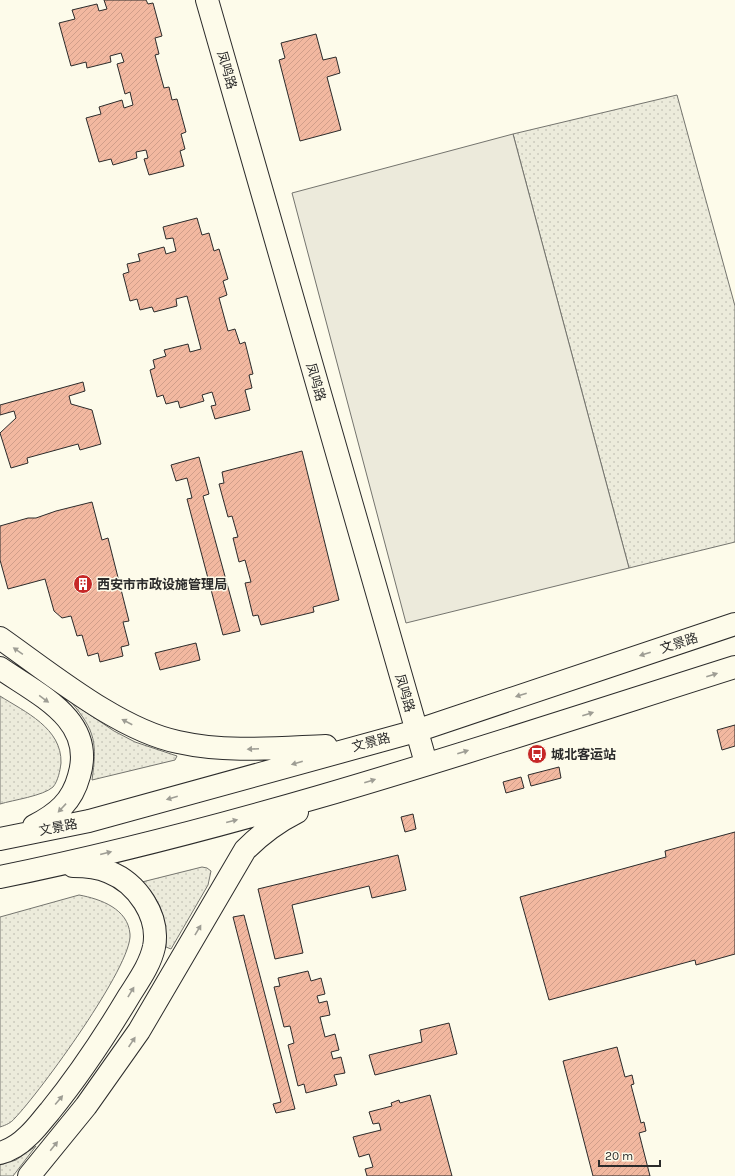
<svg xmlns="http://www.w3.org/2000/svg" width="735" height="1176" viewBox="0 0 735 1176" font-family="Karla,'Noto Sans SC',sans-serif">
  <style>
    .grass { fill: url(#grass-dots); stroke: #74746e }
    .parking { fill: #eceadb; stroke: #74746e }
    .building { fill: url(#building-hatch); stroke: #2b2b2b }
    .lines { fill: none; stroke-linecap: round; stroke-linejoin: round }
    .minor-casing { stroke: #2b2b2b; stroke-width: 24 }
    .major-casing { stroke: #2b2b2b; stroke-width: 24 }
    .minor { stroke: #fdfbea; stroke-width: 22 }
    .major { stroke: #fdfbea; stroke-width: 22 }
    .oneway { fill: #9e9d94 }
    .labels { text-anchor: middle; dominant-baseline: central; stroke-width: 3; stroke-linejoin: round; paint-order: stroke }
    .street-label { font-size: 13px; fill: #2b2b2b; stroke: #fdfbea }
    .poi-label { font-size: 13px; font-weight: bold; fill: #2b2b2b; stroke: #fdfbea; text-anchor: start }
  </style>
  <defs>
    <pattern id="grass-dots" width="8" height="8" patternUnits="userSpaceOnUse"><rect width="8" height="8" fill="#ecebdb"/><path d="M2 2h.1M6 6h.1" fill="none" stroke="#cbcabc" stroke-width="1.8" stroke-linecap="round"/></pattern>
    <pattern id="building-hatch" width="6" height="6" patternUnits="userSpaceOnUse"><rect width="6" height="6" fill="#f2b8a0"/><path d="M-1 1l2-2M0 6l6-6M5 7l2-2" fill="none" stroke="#d09e8a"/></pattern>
  </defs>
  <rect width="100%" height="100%" fill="#fdfbea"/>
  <path class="grass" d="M677,95L735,306V542L629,568L513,134Z
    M0,696C25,712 62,728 61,763C60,771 58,781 53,787C43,796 13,800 0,804Z
    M71,702L114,731L135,742L177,756L175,760L92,780C97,744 96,731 71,702Z
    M202,867L207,868L211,871L208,885L171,949L166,947C166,920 162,901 142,882Z
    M79,895C101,899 128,909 130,934C133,965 40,1092 15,1118C11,1123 6,1125 0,1127V917Z
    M36,1146L13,1176H0V1165L16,1160Z"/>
  <path class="parking" d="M513,134L629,568L406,623L292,193Z"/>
  <path class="building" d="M104,0H146L148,4L153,3L162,36L155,38L159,54L155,55L164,88L169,87L172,100L177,99L186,132L181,134L185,149L180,151L184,166L149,175L144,159L148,158L146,150L136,152L137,158L113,165L111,159L99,162L86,118L101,114L99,107L122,100L124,108L133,105L130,92L125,94L117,64L124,62L121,53L110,56L111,62L87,68L86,62L71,66L59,23L75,19L72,10L97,4L99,11L107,9Z
    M316,34L323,60L336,57L340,73L327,77L341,130L300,141L279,60L285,58L281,43Z
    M197,218L202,235L209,233L214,251L219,249L228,279L223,281L227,295L219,298L228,331L235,329L240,344L245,342L253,374L249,375L252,388L245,390L250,410L215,419L211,406L216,405L212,392L202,395L204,401L180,408L178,401L166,404L163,395L157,397L150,370L155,368L153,360L166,356L164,350L188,344L190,352L201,349L187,296L176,299L177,306L154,312L152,307L140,310L137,299L130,301L123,274L129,272L127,264L140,261L138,254L164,247L166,254L176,251L173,238L166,239L163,227Z
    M83,382L85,391L69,396L71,404L92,410L101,444L80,450L78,444L27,458L28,463L11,468L0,433L16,418L14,411L0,415V405Z
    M302,451L339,600L313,607L314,612L261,625L258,615L253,616L245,583L251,582L245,560L239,562L233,538L238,537L232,516L228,517L219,484L224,483L222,472Z
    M199,457L209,494L203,496L240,631L223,635L187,499L192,498L187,478L176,481L171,465Z
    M92,502L102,540L108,538L129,621L123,622L129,645L121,647L123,656L100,662L98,653L88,656L82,635L77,636L71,616L62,618L54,611L45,579L8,589L0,560V526L28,518H36L56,511Z
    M196,643L200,660L160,670L155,653Z
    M735,725V746L722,750L717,730Z
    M559,767L561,778L531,786L528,775Z
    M521,777L524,788L506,793L503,782Z
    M413,814L416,829L405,832L401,817Z
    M735,832V954L696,965L695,960L549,1000L520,897L666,857L665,851Z
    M398,855L406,890L372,898L369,886L292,905L303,953L275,959L258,889Z
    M244,915L295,1109L276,1113L273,1104L281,1102L233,917Z
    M308,971L311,981L321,978L325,994L317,996L319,1003L327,1001L330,1015L320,1017L325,1037L335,1034L339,1050L331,1052L333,1059L341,1057L345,1073L334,1075L337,1085L306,1093L304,1084L298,1086L288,1045L294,1043L290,1026L284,1027L274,987L280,986L278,978Z
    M449,1023L457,1054L375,1075L369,1055L422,1042L420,1030Z
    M617,1047L625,1077L632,1075L634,1084L631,1085L641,1123L644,1122L646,1131L639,1133L650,1176H593L563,1061Z
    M430,1095L452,1176H367L365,1169L373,1167L369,1154L359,1157L353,1137L381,1130L379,1123L373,1124L369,1112L392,1106L391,1103L399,1100L400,1103Z"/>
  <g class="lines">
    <defs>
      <path id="minor" d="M207,0L426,763"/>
      <path id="major" d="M0,638C50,673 119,730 178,742C227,753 277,748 326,746
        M0,668C39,695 96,720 79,776C72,802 57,814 34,826
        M0,839L89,821L416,731L735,624
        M0,877C250,826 492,744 735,667
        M0,1153C11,1150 20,1144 28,1136C36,1129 43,1119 50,1111C80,1074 105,1036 129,996C139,980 150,965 154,947C160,916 137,883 109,872C98,867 85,866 73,866
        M29,1176L86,1106L139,1031L245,850C261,834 277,822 297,812"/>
    </defs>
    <use href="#minor" class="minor-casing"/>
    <use href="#major" class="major-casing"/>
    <use href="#minor" class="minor"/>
    <use href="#major" class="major"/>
  </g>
  <defs><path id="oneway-solid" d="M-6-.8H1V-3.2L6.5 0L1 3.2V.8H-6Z"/></defs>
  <g class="oneway">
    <use href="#oneway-solid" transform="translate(18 651) rotate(-145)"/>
    <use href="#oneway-solid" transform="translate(645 654) rotate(162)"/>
    <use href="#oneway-solid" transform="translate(712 675) rotate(-18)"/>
    <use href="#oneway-solid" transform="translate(521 695) rotate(162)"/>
    <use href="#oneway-solid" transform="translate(44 699) rotate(36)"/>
    <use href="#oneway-solid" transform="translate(588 714) rotate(-18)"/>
    <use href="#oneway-solid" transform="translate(127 722) rotate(-152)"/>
    <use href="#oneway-solid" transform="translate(253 749) rotate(177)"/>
    <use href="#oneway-solid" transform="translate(463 752) rotate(-17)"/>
    <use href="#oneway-solid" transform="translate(297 763) rotate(164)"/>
    <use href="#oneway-solid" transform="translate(370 781) rotate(-17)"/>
    <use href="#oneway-solid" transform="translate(172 798) rotate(164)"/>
    <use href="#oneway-solid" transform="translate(62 808) rotate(133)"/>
    <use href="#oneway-solid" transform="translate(232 821) rotate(-14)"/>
    <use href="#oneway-solid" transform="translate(106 853) rotate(-14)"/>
    <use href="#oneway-solid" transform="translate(198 930) rotate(-59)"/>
    <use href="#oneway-solid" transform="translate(131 992) rotate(-59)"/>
    <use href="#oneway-solid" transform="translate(132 1042) rotate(-56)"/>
    <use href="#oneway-solid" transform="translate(59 1100) rotate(-50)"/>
    <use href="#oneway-solid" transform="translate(54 1146) rotate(-51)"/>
  </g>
  <defs>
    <symbol id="building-disc" viewBox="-11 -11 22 22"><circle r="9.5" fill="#c62828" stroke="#fdfbea"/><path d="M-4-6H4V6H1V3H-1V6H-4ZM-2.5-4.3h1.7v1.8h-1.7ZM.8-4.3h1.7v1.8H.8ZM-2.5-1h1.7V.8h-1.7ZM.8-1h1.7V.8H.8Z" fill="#fff"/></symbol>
    <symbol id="bus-disc" viewBox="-11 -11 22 22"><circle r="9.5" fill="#c62828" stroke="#fdfbea"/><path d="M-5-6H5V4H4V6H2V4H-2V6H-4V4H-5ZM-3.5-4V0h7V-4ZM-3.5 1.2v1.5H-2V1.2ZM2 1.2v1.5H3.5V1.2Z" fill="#fff"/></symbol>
  </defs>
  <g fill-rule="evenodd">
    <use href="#building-disc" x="72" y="573" width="22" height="22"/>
    <use href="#bus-disc" x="526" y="743" width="22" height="22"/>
  </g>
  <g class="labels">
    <g class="street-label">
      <text transform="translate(227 70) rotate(74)">凤鸣路</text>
      <text transform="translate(316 382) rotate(74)">凤鸣路</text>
      <text transform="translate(679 643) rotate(-18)">文景路</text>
      <text transform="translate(405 693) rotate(74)">凤鸣路</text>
      <text transform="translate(371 742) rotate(-15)">文景路</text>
      <text transform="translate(58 827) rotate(-11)">文景路</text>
    </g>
    <g class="poi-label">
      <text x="97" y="584">西安市市政设施管理局</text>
      <text x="551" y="754">城北客运站</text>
    </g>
  </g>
  <path d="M599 1160v6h61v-6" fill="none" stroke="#2b2b2b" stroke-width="2"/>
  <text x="605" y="1160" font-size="12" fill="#2b2b2b" stroke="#fdfbea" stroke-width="3" paint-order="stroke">20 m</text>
</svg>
